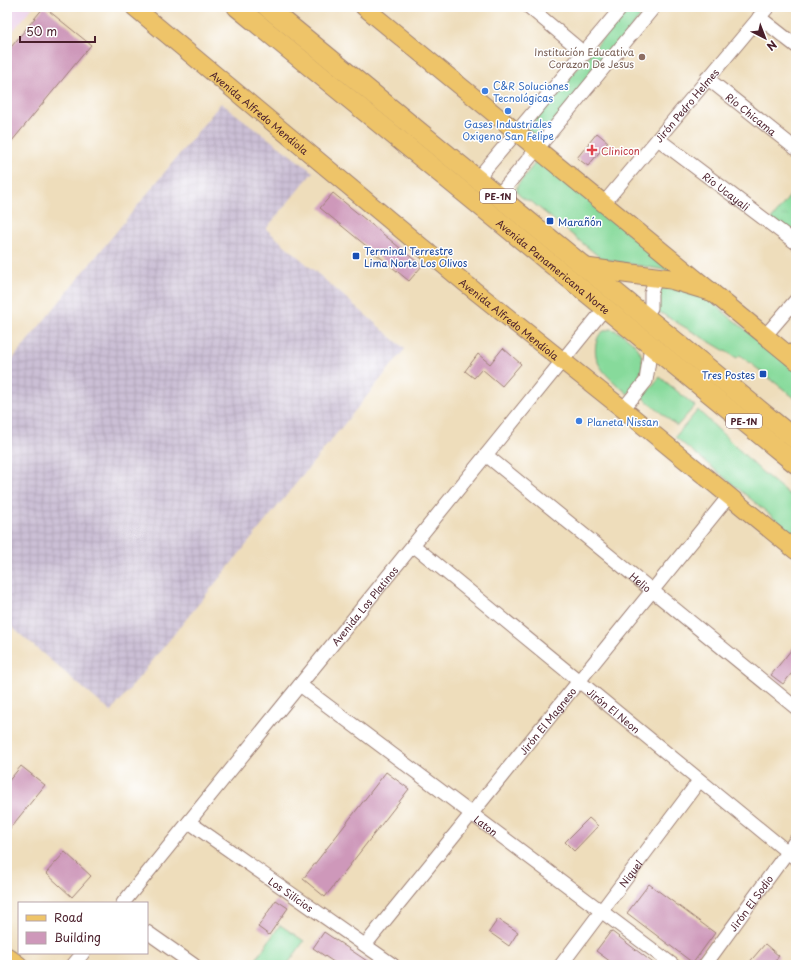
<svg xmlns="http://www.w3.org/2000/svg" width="803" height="972" viewBox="0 0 803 972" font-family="'Playpen Sans',sans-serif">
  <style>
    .built { fill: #ecd1ea }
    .industrial { fill: url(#industrial-grid) }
    .grass { fill: #87da9b; stroke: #687c63 }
    .park { fill: url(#park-tufts); stroke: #687c63 }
    .building { fill: #ce98ba }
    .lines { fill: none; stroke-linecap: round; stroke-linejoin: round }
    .minor-casing { stroke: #9c7e73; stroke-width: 15 }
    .major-casing { stroke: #9c7e73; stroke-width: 19 }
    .highway-casing { stroke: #9c7e73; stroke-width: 21 }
    .minor { stroke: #fff; stroke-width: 13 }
    .major { stroke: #eec469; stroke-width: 17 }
    .highway { stroke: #eec469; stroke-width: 19 }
    .education-dot { fill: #8d6e63; stroke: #fff; stroke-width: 1.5 }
    .shop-dot { fill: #3f7fe0; stroke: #fff; stroke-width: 1.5 }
    .health-dot { fill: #e0444e; stroke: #fff; stroke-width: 1.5 }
    .transit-dot { fill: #1a4fb4; stroke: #fff; stroke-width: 1.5 }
    .labels { text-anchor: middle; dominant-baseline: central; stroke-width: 3; stroke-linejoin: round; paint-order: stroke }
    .shield { fill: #fff; stroke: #80626b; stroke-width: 1 }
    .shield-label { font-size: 9px; font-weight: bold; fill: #4a1f2b }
    .education-label { font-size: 10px; fill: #785e54; stroke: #fff; text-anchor: end }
    .shop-label { font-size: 10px; fill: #366cbe; stroke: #fff; text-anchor: start }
    .street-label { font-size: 10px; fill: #4a1f2b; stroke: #fff }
    .health-label { font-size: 10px; fill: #be3a42; stroke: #fff; text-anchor: start }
    .transit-label { font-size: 10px; fill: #164399; stroke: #fff; text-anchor: start }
  </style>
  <defs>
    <pattern id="industrial-grid" width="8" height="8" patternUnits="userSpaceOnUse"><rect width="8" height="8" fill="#cbbfd5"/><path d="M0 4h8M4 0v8" fill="none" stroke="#b0a4b7"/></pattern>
    <pattern id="park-tufts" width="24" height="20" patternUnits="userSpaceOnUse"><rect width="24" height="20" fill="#87da9b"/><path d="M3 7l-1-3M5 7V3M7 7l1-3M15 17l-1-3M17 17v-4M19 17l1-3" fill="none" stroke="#76bb86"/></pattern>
  </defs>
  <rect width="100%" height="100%" fill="#fff"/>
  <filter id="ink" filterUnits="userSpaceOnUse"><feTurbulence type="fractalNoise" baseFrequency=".025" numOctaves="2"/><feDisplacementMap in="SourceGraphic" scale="8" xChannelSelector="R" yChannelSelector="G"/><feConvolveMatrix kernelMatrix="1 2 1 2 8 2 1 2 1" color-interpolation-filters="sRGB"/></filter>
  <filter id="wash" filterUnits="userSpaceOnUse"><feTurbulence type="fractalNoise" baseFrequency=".012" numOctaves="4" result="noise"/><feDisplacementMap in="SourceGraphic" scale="16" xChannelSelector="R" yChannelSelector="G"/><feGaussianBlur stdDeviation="0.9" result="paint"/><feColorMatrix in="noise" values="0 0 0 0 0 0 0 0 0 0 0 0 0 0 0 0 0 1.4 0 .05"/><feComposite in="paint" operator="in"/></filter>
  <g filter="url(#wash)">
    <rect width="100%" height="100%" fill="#edb"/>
    <path class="built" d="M7,7H33L7,38Z"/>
    <path class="industrial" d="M221,103L313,172L266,229L405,349L111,712L7,623V366Z"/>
    <path class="grass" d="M629,7H648L541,139L527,129Z
      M539,162L546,166L676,272L602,259L533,203C525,199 515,197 517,186L535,163Z
      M665,286L703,295L796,371V399L740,355L737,358L654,309C653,299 655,290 665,286Z
      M611,329C619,331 624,335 630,340C651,357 642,377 628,394C612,380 589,365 597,340C599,333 604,330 611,329Z
      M660,377L695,406L677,426L642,397Z
      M698,410L762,472L796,500V536L675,437Z
      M280,925L304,941L287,965H252Z"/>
    <path class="park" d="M796,188V240L771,220Z"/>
    <g id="blocks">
      <path class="building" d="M44,7L91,45L7,147V52Z
        M597,133L608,142L588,166L577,158Z
        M333,193L422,266L409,281L320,208Z
        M503,348L521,364L502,386L482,369L474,378L465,371L478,354L490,364Z
        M796,644V668L783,684L771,675Z
        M21,766L45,785L7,832V783Z
        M386,772L409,789L325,897L303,879Z
        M589,818L598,826L574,851L565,842Z
        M65,852L91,876L72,897L46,873Z
        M649,884L715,933L693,963L627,913Z
        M276,900L288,908L269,935L258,927Z
        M498,919L518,932L509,946L489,932Z
        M611,931L656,965H615L596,951Z
        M324,932L373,965H338L313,948Z
        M765,944L779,956L772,965H747Z"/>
    </g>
  </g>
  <g filter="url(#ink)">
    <use href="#blocks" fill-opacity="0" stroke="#9c7e73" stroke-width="1"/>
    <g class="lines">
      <defs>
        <g id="minor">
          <path d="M529,7L585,54"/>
          <path d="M759,17L796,46"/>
          <path id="s1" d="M707,78L796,149"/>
          <path id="s2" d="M658,139L796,243"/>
          <path d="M477,179L622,7"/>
          <path d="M498,196L654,7"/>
          <path id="s3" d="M604,203L768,7"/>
          <path d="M651,308V293L656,278"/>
          <path d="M765,336L796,300"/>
          <path d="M623,409L646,381L650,353"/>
          <path id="s4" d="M486,455L796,708"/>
          <path id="s5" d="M413,545L796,859"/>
          <path id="s6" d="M300,685L673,965"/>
          <path id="s7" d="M189,822L393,965"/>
          <path id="s8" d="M123,903L605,308"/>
          <path d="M147,932L194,965"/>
          <path id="s9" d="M365,945L729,496"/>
          <path d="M73,965L83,953"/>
          <path id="s10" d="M561,965L699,781"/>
          <path id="s11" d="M705,965L796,840"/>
        </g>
        <g id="major">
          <path id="s12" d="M134,7L465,283L623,409L796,551"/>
          <path d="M364,7L796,361"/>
          <path d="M7,956L19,965"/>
        </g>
        <g id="highway">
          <path id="s13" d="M237,7L796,464"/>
          <path d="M267,7L796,440"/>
          <path d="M586,268L670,279L710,291"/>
        </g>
      </defs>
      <use href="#minor" class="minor-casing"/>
      <use href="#major" class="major-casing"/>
      <use href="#highway" class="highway-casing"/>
      <use href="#minor" class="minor"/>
      <use href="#major" class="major"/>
      <use href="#highway" class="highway"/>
    </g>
  </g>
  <circle class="education-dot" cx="642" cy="57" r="4"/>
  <g class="shop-dot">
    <circle cx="485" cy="91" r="4"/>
    <circle cx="508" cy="111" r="4"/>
    <circle cx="579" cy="421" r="4"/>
  </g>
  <path class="health-dot" d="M590 144h4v4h4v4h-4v4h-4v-4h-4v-4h4z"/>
  <g class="transit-dot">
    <rect x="546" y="217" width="8" height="8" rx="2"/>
    <rect x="352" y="252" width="8" height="8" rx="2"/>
    <rect x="759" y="370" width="8" height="8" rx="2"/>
  </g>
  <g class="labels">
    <g class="shield">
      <rect x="480" y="189" width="36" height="14" rx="3"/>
      <rect x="726" y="414" width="36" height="14" rx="3"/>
    </g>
    <g class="shield-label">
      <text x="498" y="196">PE-1N</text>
      <text x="744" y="421">PE-1N</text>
    </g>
    <g class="education-label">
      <text x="634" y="51">Institución Educativa<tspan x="634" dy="12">Corazon De Jesus</tspan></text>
    </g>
    <g class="shop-label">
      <text x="493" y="85">C&amp;R Soluciones<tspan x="493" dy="12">Tecnológicas</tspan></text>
      <text x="508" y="123" text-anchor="middle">Gases Industriales<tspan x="508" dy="12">Oxigeno San Felipe</tspan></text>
      <text x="587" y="421">Planeta Nissan</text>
    </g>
    <g class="street-label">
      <text stroke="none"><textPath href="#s3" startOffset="128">Jirón Pedro Helmes</textPath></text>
      <text stroke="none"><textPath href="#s12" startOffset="164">Avenida Alfredo Mendiola</textPath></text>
      <text stroke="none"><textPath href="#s1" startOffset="57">Río Chicama</textPath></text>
      <text stroke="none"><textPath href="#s2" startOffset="86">Río Ucayali</textPath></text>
      <text stroke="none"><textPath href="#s13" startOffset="409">Avenida Panamericana Norte</textPath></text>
      <text stroke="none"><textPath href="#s12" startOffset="488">Avenida Alfredo Mendiola</textPath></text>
      <text stroke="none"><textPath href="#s4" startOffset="200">Helio</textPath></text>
      <text stroke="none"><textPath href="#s8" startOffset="383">Avenida Los Platinos</textPath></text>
      <text stroke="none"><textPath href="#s5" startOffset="260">Jirón El Neon</textPath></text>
      <text stroke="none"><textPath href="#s9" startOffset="289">Jirón El Magneso</textPath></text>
      <text stroke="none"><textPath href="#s6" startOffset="233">Laton</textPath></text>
      <text stroke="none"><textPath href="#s10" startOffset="115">Niquel</textPath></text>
      <text stroke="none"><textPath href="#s7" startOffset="125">Los Silicios</textPath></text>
      <text stroke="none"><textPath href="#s11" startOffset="77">Jirón El Sodio</textPath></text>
    </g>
    <g class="health-label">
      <text x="601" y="150">Clinicon</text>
    </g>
    <g class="transit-label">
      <text x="558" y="221">Marañón</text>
      <text x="364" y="250">Terminal Terrestre<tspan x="364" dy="12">Lima Norte Los Olivos</tspan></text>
      <text x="755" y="374" text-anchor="end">Tres Postes</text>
    </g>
  </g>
  <rect width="803" height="972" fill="none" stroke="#fff" stroke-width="24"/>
  <rect x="18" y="902" width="130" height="52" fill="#ffffff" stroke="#b7a5aa"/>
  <rect x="26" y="915" width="20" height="6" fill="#eec469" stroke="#b7a5aa"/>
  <text x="54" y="922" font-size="12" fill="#4a1f2b">Road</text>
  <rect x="26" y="932" width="20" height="12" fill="#ce98ba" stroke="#b7a5aa"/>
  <text x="54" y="942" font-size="12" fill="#4a1f2b">Building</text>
  <g transform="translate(765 38) rotate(138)" stroke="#ffffff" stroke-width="3" paint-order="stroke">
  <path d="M0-3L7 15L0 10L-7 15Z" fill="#4a1f2b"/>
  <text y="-6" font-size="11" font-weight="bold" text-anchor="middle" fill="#4a1f2b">N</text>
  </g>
  <path d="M20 36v6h75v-6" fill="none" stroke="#4a1f2b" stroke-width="2"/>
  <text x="26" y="36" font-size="12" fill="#4a1f2b" stroke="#ffffff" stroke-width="3" paint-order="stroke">50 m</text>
</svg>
